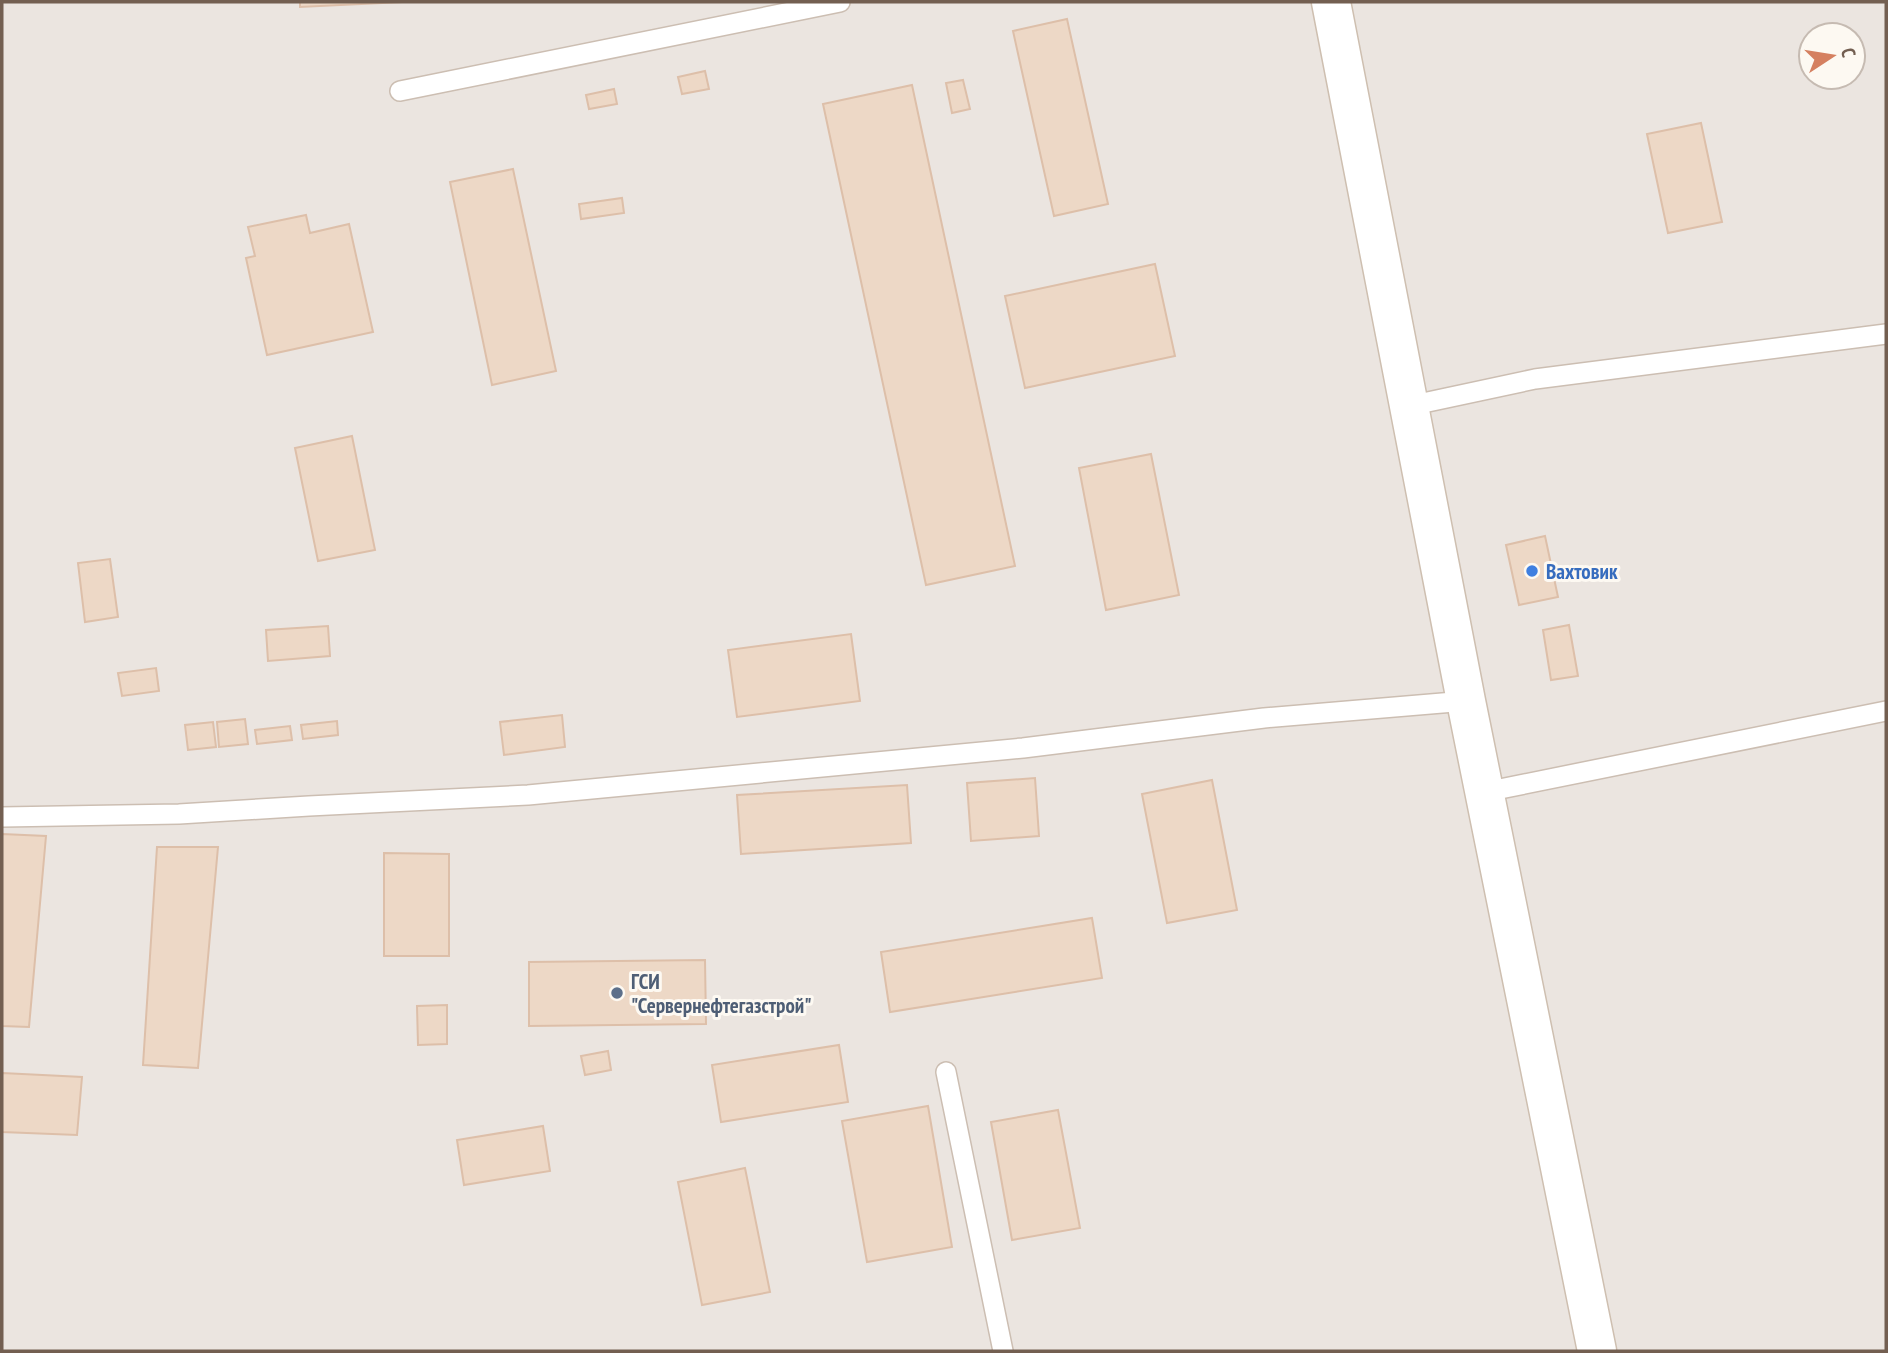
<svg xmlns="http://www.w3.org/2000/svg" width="1888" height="1353" viewBox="0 0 1888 1353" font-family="'PT Sans Narrow',sans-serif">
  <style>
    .industrial { fill: #ebe5e0; fill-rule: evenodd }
    .building { fill: #edd8c6; stroke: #ddbfa9; stroke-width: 2 }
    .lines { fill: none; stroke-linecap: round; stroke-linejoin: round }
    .lane-casing { stroke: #ccbeb2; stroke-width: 22 }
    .secondary-casing { stroke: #cebfb0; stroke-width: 41 }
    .lane { stroke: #fff; stroke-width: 19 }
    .secondary { stroke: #fff; stroke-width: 38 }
    .shop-dot { fill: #3f7fe0; stroke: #fdf9f2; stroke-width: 2.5 }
    .service-dot { fill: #5c6f8a; stroke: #fdf9f2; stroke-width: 2.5 }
    .labels { text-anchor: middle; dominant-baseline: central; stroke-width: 6; stroke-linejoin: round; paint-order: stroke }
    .shop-label { font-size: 21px; font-weight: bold; fill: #366cbe; stroke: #fdf9f2; text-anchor: start }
    .service-label { font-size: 21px; font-weight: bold; fill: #4e5e75; stroke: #fdf9f2; text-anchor: start }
  </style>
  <rect width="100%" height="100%" fill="#faf5ec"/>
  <path class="industrial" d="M2,2H1886V1351H2ZM1811,35H1853V77H1811Z"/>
  <path class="building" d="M300,2H403L300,7Z
    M1067,19L1108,204L1054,216L1013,31Z
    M705,71L709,89L682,94L678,77Z
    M963,80L970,109L952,113L946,83Z
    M912,85L1015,566L926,585L823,104Z
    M614,89L617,104L589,109L586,95Z
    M1701,123L1722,222L1668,233L1647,134Z
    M513,169L556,371L492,385L450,182Z
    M622,198L624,213L581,219L579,204Z
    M306,215L310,233L349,224L373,332L267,355L246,258L255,256L248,227Z
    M1155,264L1175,356L1025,388L1005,296Z
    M352,436L375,550L318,561L295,448Z
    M1151,454L1179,595L1106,610L1079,468Z
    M1545,536L1558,597L1519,605L1506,545Z
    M110,559L118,617L85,622L78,563Z
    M1569,625L1578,676L1551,680L1543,630Z
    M328,626L330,656L268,661L266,630Z
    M851,634L860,701L737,717L728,650Z
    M156,668L159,691L122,696L118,673Z
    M562,715L565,747L504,755L500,722Z
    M245,719L248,744L219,747L217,722Z
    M337,721L338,735L303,739L301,725Z
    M213,722L216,747L188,750L185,725Z
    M290,726L292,740L257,744L255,730Z
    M1035,778L1039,836L971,841L967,783Z
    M1212,780L1237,910L1167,923L1142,794Z
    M907,785L911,843L741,854L737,795Z
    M2,834L46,836L29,1027L2,1026Z
    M157,847H218L198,1068L143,1065Z
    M384,853L449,854V956H384Z
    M1092,918L1102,978L890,1012L881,952Z
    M705,960L706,1024L529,1026V962Z
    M447,1005V1044L418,1045L417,1006Z
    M839,1045L848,1102L721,1122L712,1065Z
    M608,1051L611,1070L585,1075L581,1056Z
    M2,1073L82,1077L77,1135L2,1132Z
    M928,1106L952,1247L867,1262L842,1121Z
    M1058,1110L1080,1228L1012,1240L991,1122Z
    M543,1126L550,1171L464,1185L457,1140Z
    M745,1168L770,1292L702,1305L678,1182Z"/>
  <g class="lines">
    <defs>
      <path id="lane" d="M400,91L840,2
        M1409,406L1535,379L1886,334
        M1485,792L1886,711
        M2,817L179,814L309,806L528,795L1023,748L1264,718L1466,701
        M946,1072L1003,1351"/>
      <path id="secondary" d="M1331,2L1466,701L1597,1351"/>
    </defs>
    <use href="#lane" class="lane-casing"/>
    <use href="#secondary" class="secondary-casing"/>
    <use href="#lane" class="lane"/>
    <use href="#secondary" class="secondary"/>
  </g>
  <circle class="shop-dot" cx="1532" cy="571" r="7"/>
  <circle class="service-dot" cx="617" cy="993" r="7"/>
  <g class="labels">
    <g class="shop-label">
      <text x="1546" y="571">Вахтовик</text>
    </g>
    <g class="service-label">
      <text x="631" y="981">ГСИ<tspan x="631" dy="24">"Сервернефтегазстрой"</tspan></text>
    </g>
  </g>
  <rect width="1888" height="1353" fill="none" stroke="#735f51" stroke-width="7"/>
  <g transform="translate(1832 56) rotate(78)"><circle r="33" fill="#fdf9f2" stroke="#c6bbb2" stroke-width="2"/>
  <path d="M0-5L12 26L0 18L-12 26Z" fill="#d58060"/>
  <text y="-10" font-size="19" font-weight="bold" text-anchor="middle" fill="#735f51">С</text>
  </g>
</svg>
